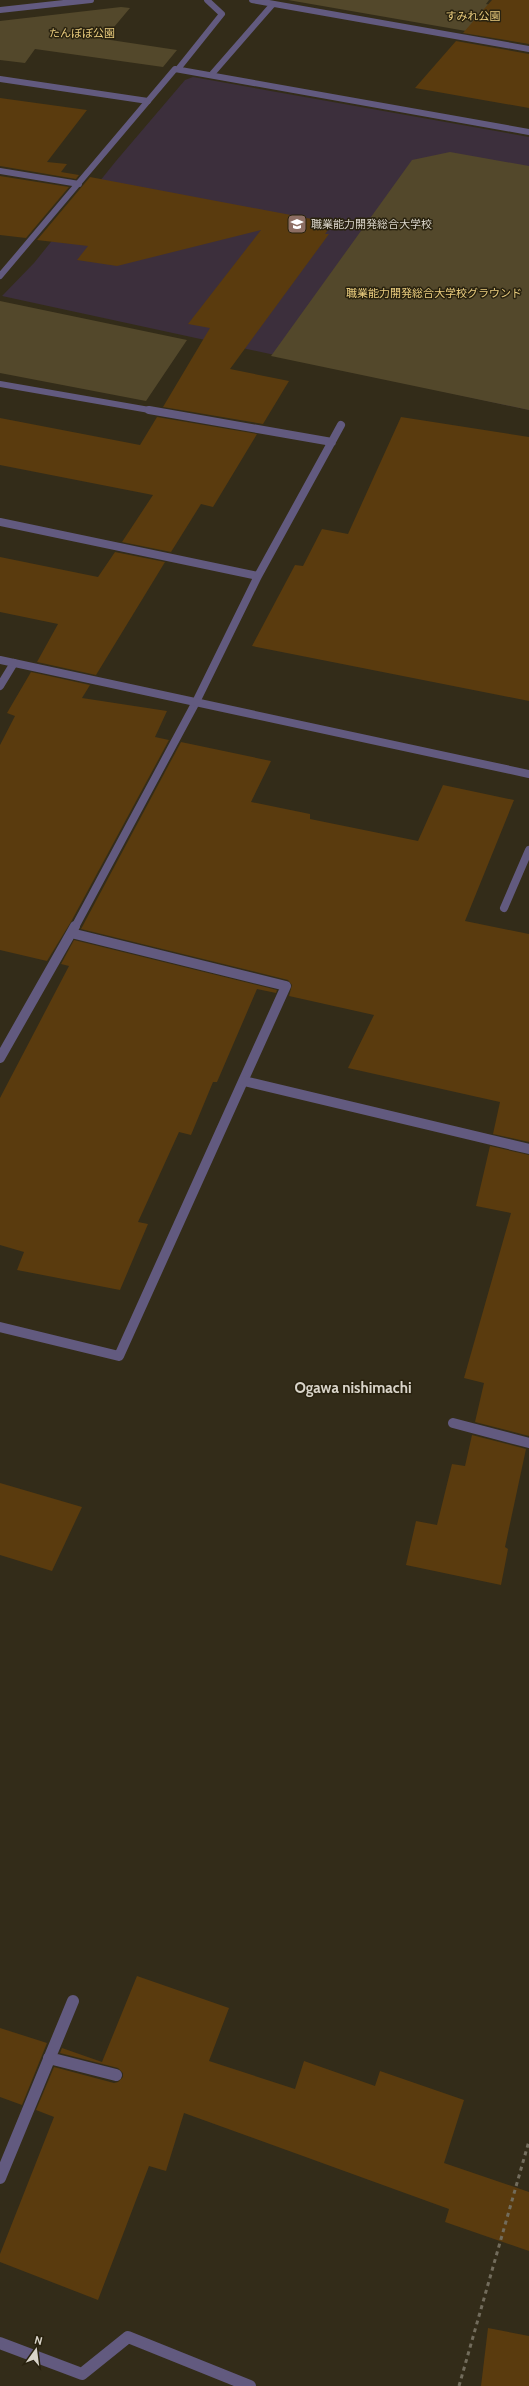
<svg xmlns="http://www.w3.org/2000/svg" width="529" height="2386" viewBox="0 0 529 2386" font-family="Cabin,'Noto Sans JP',sans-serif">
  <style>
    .education { fill: #3c2f3c }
    .green { fill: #53482b }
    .building { fill: #5a3b0e }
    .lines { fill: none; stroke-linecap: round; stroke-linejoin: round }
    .path { stroke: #726c5c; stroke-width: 3; stroke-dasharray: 4 4; stroke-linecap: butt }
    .service-far3 { stroke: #625a7f; stroke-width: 6 }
    .service-far2 { stroke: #625a7f; stroke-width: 8 }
    .service-far1 { stroke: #625a7f; stroke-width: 10 }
    .service { stroke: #625a7f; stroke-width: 12 }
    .minor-far1 { stroke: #625a7f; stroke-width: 6 }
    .minor { stroke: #625a7f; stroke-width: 10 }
    .tertiary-far1 { stroke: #625a7f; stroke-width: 6 }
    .tertiary { stroke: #625a7f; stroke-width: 8 }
    .labels { text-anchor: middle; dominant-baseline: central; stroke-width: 3; stroke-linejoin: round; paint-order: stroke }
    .far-park-label { font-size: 11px; fill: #e9cc7e; stroke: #29220f }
    .far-poi-label { font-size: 11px; fill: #d9d4c9; stroke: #29220f; text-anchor: start }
    .quarter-label { font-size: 15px; font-weight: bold; fill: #d9d4c9; stroke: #29220f }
  </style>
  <rect width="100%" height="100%" fill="#332c19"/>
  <path class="education" d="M193,77L529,137V410L2,296L34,263L116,161L185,80Z"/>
  <path class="green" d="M288,0H489L486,4L509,9L489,35Z
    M121,7L130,8L104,39L177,50L163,67L35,49L25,63L0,60V21Z
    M450,152L529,166V410L271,356L412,160Z
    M0,301L187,340L146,401L0,373Z"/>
  <path class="building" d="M492,0H529V44L463,33Z
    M456,41L529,54V108L415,88Z
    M0,98L87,110L47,162L67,164L61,172L79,175L76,179L0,166Z
    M0,176L69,187L26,238L0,235Z
    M90,177L333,223L325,234H329L230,369L289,381L263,424L163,407L210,328L188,324L261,230L117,266L77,260L88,246L37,240Z
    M157,417L257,434L213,507L201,504L171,552L122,542L153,495L0,465V418L140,445Z
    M401,417L529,437V701L252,646L295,565L303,566L322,529L348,534Z
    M115,552L165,562L96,675L37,662L58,624L0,612V557L98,577Z
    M31,672L90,685L82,698L167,711L155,737L169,740L72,920L47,961L0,950V745L15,716L7,713Z
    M181,742L271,761L251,802L310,814V819L418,841L443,785L514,800L465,921L529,934V1142L493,1134L500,1102L348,1068L374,1015L289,996L292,985L288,980L81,929Z
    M74,940L277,990L276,993L257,989L217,1082H213L191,1135L179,1132L138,1222L148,1224L120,1290L17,1270L24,1252L0,1245V1098L69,966L61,964Z
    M490,1146L529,1155V1436L475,1422L484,1383L464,1378L511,1213L476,1206Z
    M472,1435L526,1449L505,1547L508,1549L501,1585L406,1565L416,1521L437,1525L452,1464L465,1466Z
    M0,1483L82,1507L52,1571L0,1555Z
    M137,1976L229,2008L209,2061L295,2089L304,2061L375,2086L380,2071L464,2100L444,2163L529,2192V2251L445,2222L449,2209L184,2113L166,2171L149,2166L98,2300L0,2262V2254L54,2117L36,2110L54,2067L114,2083L118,2082L123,2077V2073L118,2068L60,2053L62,2048L102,2062Z
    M0,2028L47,2043L22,2105L0,2097Z
    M488,2328L529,2336V2386H481Z"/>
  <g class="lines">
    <path class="path" d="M459,2386L529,2141"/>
    <path class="service-far3" d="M252,0L529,49
      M212,74L273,4
      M0,79L148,101
      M0,171L79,184
      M0,384L155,411"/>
    <path class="service-far2" d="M149,410L332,442
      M0,522L258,576
      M0,686L14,663
      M504,908L529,850
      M75,927L196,702L258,576L341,425"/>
    <path class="service-far1" d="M0,1058L75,926
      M0,1327L119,1356L286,986L71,933
      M453,1423L529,1443"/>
    <path class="service" d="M49,2058L116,2075
      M0,2178L73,2001
      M0,2343L82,2374L128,2337L250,2386"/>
    <path class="minor-far1" d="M178,69L222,14L207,0
      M0,276L175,69L529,132"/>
    <path class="minor" d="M244,1081L529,1149"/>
    <path class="tertiary-far1" d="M0,10L91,0"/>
    <path class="tertiary" d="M0,660L529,774"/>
  </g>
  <defs>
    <symbol id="school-square" viewBox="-11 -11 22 22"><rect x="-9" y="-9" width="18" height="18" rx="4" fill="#8d6e63" stroke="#29220f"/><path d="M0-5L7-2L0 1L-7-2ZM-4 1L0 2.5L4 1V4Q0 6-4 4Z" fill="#fff"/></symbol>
  </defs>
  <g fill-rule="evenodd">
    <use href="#school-square" x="286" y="213" width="22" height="22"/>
  </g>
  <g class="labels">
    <g class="far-park-label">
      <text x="473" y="16">すみれ公園</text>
      <text x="82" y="33">たんぽぽ公園</text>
      <text x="434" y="293">職業能力開発総合大学校グラウンド</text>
    </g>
    <g class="far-poi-label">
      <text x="311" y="224">職業能力開発総合大学校</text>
    </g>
    <g class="quarter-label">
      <text x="353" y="1388">Ogawa nishimachi</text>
    </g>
  </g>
  <g transform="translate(36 2350) rotate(14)" stroke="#29220f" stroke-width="3" paint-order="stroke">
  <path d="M0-3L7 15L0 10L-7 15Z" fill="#d9d4c9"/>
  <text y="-6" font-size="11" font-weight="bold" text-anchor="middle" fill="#d9d4c9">N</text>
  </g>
</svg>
